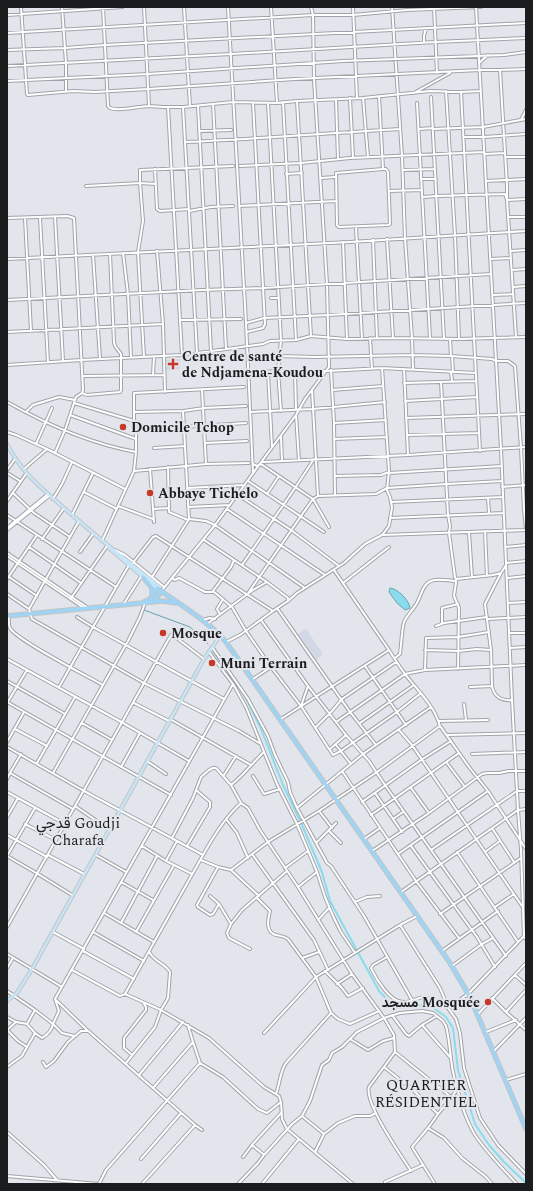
<svg xmlns="http://www.w3.org/2000/svg" width="533" height="1191" viewBox="0 0 533 1191" font-family="Spectral,Vazirmatn,serif">
  <style>
    .built { fill: #d2d8e5 }
    .water { fill: #88dced; stroke: #67a2af }
    .lines { fill: none; stroke-linecap: round; stroke-linejoin: round }
    .stream { stroke: #67a2af; stroke-width: 1 }
    .canal { stroke: #88dced; stroke-width: 2 }
    .minor-casing { stroke: #a0a3a8; stroke-width: 4 }
    .major-casing { stroke: #c4c4c4; stroke-width: 4.5 }
    .highway-casing { stroke: #c4c4c4; stroke-width: 5.5 }
    .minor { stroke: #fff; stroke-width: 2 }
    .major { stroke: #c6e5f9; stroke-width: 2.5 }
    .highway { stroke: #a0d4f5; stroke-width: 3.5 }
    .poi-dot { fill: #c63928; stroke: #e2e5eb; stroke-width: 1.5 }
    .labels { text-anchor: middle; dominant-baseline: central; stroke-width: 4; stroke-linejoin: round; paint-order: stroke }
    .poi-label { font-size: 14px; font-weight: bold; fill: #1b1c1e; stroke: #e2e5eb; text-anchor: start }
    .neighbourhood-label { font-size: 15px; fill: #1b1c1e; stroke: #e2e5eb }
  </style>
  <rect width="100%" height="100%" fill="#e2e5eb"/>
  <path class="built" d="M180,359V369L166,370L165,360Z
    M306,629L323,654L316,660L298,634Z"/>
  <path class="water" d="M390,588C398,589 409,600 410,608L405,610L397,603L389,592Z"/>
  <g class="lines">
    <path class="stream" d="M144,610L190,627L208,644"/>
    <path class="canal" d="M213,651L221,662
      M245,696L261,729L283,785L302,825L322,872L330,901L379,991L392,1005L397,1007L402,1008L424,1005L431,1006L446,1017L453,1028L458,1070L475,1124L489,1145L504,1162L526,1183"/>
    <defs>
      <path id="minor" d="M21,7L27,94L28,95L73,91L95,92L148,89L295,79L480,70H500L507,186V200L516,337
        M62,7L66,63V92
        M103,7L108,106L110,108C120,112 138,106 149,106
        M144,7L149,106L163,107H183L233,102L277,103L297,101L363,98L430,91L461,92L481,91
        M184,7L190,106
        M271,7L277,103
        M311,7L313,15H353L407,10L481,7
        M353,7L357,98
        M392,7L402,156L405,238L412,338L413,369
        M434,7L437,73
        M476,7L501,449L512,700L518,810L521,850L524,937L526,939
        M7,15L123,7
        M7,33L313,15L314,79L327,284L329,367L305,399L296,415L251,476
        M424,42V36L426,28
        M7,50L65,48L105,45L526,23
        M479,63L488,55
        M7,66L231,54L435,42L526,38
        M500,70L526,69
        M7,81L148,74L343,61L504,55L526,52
        M446,91L455,235L459,339
        M461,92L480,451
        M414,93L450,73
        M379,96L383,169
        M431,97L444,339
        M350,98L353,158
        M363,98L368,157
        M336,100L338,159
        M297,101L311,336
        M283,102L296,340
        M268,103L281,340L278,371L281,411
        M417,103L430,338
        M213,104L226,349
        M198,106L211,351
        M168,107L182,355
        M183,107L197,353
        M521,120L526,110
        M483,127L526,119
        M419,129L433,128
        M433,129L483,127
        M199,131L231,130
        M464,137H484L526,134
        M185,142C257,139 328,133 400,129
        M485,154L505,153
        M506,157H526
        M240,166L301,163L350,158L484,152
        M155,169L157,209L160,211L189,209
        M383,169H386L388,172L390,224L388,225L339,227L337,225L336,173Z
        M403,170L435,169
        M286,174L302,173
        M321,178L335,177
        M421,179H436
        M486,181L526,179
        M156,184L140,183V170L233,166
        M86,186L140,183L143,221L138,252
        M389,191L422,190
        M422,197C450,195 477,195 505,194L507,200L526,199
        M239,206L336,201
        M189,211L211,207L233,206
        M55,217L63,361
        M509,217H526
        M7,218L67,216L74,218L83,390L82,393L76,397L65,430L55,453
        M25,218L31,331
        M40,218L48,362
        M356,227L362,339
        M387,239L393,338
        M373,240L377,338
        M343,242L347,339
        M157,251L163,324L165,392
        M511,251L526,250
        M123,253L128,294L131,357
        M138,253L144,357
        M93,255L100,359
        M7,259L350,242L526,231
        M491,259L511,258
        M512,270L526,269
        M513,287L526,286
        M493,295L513,294
        M271,298H279
        M7,300L202,290L263,288L491,274
        M180,320L241,319
        M246,323L264,318L328,315L526,303
        M7,332L163,324
        M247,332L263,328L265,324L253,103
        M370,338L372,369
        M450,339L451,356
        M280,356L315,357L412,355L451,356L492,359L496,361H508L515,366L521,448L524,509L526,529
        M452,356L453,372
        M7,365L81,360L182,355L263,344L270,341L296,340L311,336L347,339L393,338L459,339L526,337
        M382,368L389,471L387,490L390,497L392,507L389,526L383,534
        M404,369L408,455
        M331,370L334,423L335,495
        M295,371L296,410
        M268,372L272,447
        M451,372L452,381
        M248,373L278,371H328L382,368L476,373
        M153,375L154,357
        M83,376L164,375
        M441,382L448,515L450,526L449,533L455,577L456,579L493,575L501,573L506,565
        M404,383L476,381
        M202,390L206,464
        M312,390L318,496
        M332,390L383,386
        M82,393L87,395L120,392L121,390V354L115,346L114,342L110,254
        M405,401L477,397
        M7,402C46,424 92,444 136,452
        M74,403L134,421
        M26,412L33,405L59,397L75,400
        M134,412L183,411L204,408L246,406
        M251,412L313,409L385,402
        M70,415L136,439
        M296,415L299,460
        M406,418L526,414
        M334,423L386,420
        M136,430L246,423
        M7,432L16,435L47,449L125,489
        M407,435L479,433
        M281,437L282,461
        M334,439L387,437
        M205,443L247,441
        M36,444L52,408
        M154,448L185,446
        M263,462L408,455L526,447
        M253,464L257,466L261,464L313,499L329,527
        M168,467L169,512L188,520
        M24,469L47,449
        M150,469L154,522
        M7,470L15,459
        M134,471L206,464L249,463
        M7,473L20,481
        M389,473L502,466
        M335,476L381,475L389,472
        M248,481L324,532
        M502,487L526,485
        M187,488L245,485
        M84,492L117,509
        M13,493L34,513L70,537
        M267,494L279,476
        M238,495L291,530L339,566
        M488,498L489,513
        M53,499L62,484L72,462
        M7,501L26,474
        M391,502L503,497
        M118,506L153,519
        M188,507L230,505
        M153,509L169,508
        M227,509L325,575
        M7,515L116,587
        M72,515L93,473
        M390,518L504,513
        M189,519L206,521L215,525L305,588
        M79,521L29,609L32,619L142,682L239,731L261,744
        M7,528L48,494
        M7,530L49,496
        M485,531L487,576
        M469,533L472,577
        M42,539L64,508
        M204,540L267,582
        M102,541L134,471L136,452V430L134,421V393L244,387
        M29,547L81,583
        M505,547L526,545
        M115,550L125,555L163,586
        M80,552L93,534
        M7,553L88,608
        M7,556L84,608
        M506,563L526,561
        M132,564L153,537L156,536L273,611
        M129,565L93,627L224,699
        M242,565L295,488L314,459
        M334,570L389,650
        M9,577L37,596
        M152,577L189,519L183,411
        M172,578L175,580L179,578L205,592H212L213,591L232,607L246,631L271,667L301,706L333,755L341,751L397,712L421,693
        M507,578L526,576
        M7,579L37,535
        M456,582L454,596L459,608L458,669
        M343,583L389,547
        M163,589L215,525L251,476L253,473L246,323L228,7
        M213,591L231,567L234,560
        M7,594L29,609
        M247,595L301,516L313,499L318,496L376,494L387,488L447,484L502,481
        M71,598L107,546
        M508,603L526,602
        M123,605L142,575
        M277,608L350,712L376,745
        M220,614L217,609L223,599
        M9,616C9,620 8,625 10,628C16,640 87,676 103,685
        M488,619L526,617
        M202,620L210,618L215,619
        M261,620L308,686
        M442,623V608L458,604
        M207,624L253,590L267,582L288,598V601
        M436,626L444,623L487,617
        M509,633H526
        M226,642L240,635L273,611L288,601L297,593L344,563L365,544L382,535L526,530
        M212,647L248,699L268,736L275,755L288,782L290,792L297,808L327,863L331,866L364,916L412,1000
        M510,648L526,647
        M425,650L458,651L477,649L491,650
        M209,652L233,684L246,707L277,784L297,824L317,872L325,897L333,916L341,932L355,953
        M395,658L400,654C401,647 402,628 404,622C407,615 414,609 418,601C421,595 423,584 431,581C438,578 448,581 456,581
        M7,659L123,723L189,761
        M365,666L406,725
        M425,670L426,638L458,637L489,632
        M253,679L271,667
        M7,681L65,714
        M492,686C494,697 502,701 512,700
        M59,687L93,627L77,617
        M470,687L492,686L491,650L485,604L501,573
        M7,702L171,795
        M7,703L27,670
        M134,703L169,721
        M464,704L466,720
        M301,706L308,686L346,735L369,761L385,785L506,956
        M170,719L251,765
        M281,719L389,650C394,658 399,666 405,674C418,691 434,705 440,726
        M439,721L488,720
        M336,722L405,674L425,670L526,665
        M82,723L112,740
        M360,723L414,685
        M316,727L332,711L342,699L396,662
        M15,729L47,746
        M399,730L412,745L522,906
        M447,735L526,733
        M7,742L24,712
        M336,745L351,764
        M7,747L84,791L203,855C213,837 225,817 241,803
        M330,749L346,735
        M21,754L10,773L73,809
        M472,754L526,752
        M147,761L166,774
        M37,763L75,697
        M447,763L465,787
        M121,767L140,733
        M342,771L416,881L459,938
        M53,773L128,641L140,617L145,603
        M224,775L236,756
        M253,776L264,794L280,789
        M7,779L10,773
        M231,785C244,775 252,763 264,752
        M411,788L429,813
        M7,792L65,824
        M375,793L402,832
        M362,802L421,760L451,741
        M75,806L110,830
        M297,808L363,754L431,707
        M319,811L332,828
        M371,815L459,753
        M7,817L18,798
        M226,819L237,833L248,858
        M393,819L403,812
        M25,824L56,840
        M492,828L514,862
        M329,831L341,843
        M7,835L47,857
        M172,838L193,798L201,777L209,770L213,768H216L231,785L241,803L248,808L260,830L298,887L352,974L384,1018L394,1035L395,1052L369,1087C364,1103 401,1155 411,1171
        M364,839L380,828
        M317,842L336,823
        M142,846L166,861L192,874
        M187,846L210,807V802L196,790
        M411,846L477,937L495,967
        M431,850L517,791H526
        M372,851L429,813L482,774L487,773H499L509,771H526
        M457,852L518,942
        M485,852L500,841
        M252,854L314,940L328,970
        M398,854L488,791
        M48,855L84,874
        M96,855L126,872
        M7,856L38,874L72,895
        M7,856L35,808
        M201,860L218,867L231,870L259,896
        M166,861L177,841
        M218,867L197,905L198,907L210,915L213,914L219,904
        M285,868L308,851
        M231,870L268,842L319,811L377,772L440,726L469,767L488,791L526,849
        M121,882L153,900
        M298,887L317,872
        M401,892L518,810L526,809
        M210,896L219,904L231,924
        M257,898L270,911C268,919 265,932 276,935C280,936 284,936 288,939L316,977L331,1013L338,1019L350,1024L379,1011
        M355,902L367,897L380,896
        M495,907L514,894
        M104,913L154,942
        M440,914L521,858
        M318,920L329,908
        M121,923L157,856
        M400,925L440,988L445,1000L449,1006
        M7,927L171,635L174,636L204,659
        M53,932L84,949
        M93,932L144,961
        M136,932L174,865
        M250,949L229,938L227,933L231,924L242,910L287,871
        M83,951L134,979
        M442,951L498,911
        M7,954L62,987
        M387,957L373,965L371,968C376,979 390,1002 403,1002C410,1003 418,997 425,997L448,1008L456,1019L460,1033L464,1068L480,1118L498,1145L526,1174
        M302,958L319,952
        M452,966L482,944L493,938
        M7,968L13,958
        M72,970L120,996L125,994L203,855
        M325,971L342,988L348,996L363,988
        M515,975L526,985
        M337,984L352,974
        M526,990L506,1012L526,1030
        M7,991L35,1010
        M125,994L161,1010L209,1038L264,1087L279,1096L281,1102L282,1119L287,1129L353,1184
        M492,998L506,1012
        M56,1000L86,1029L195,1125L202,1130
        M448,1008L468,994L526,934
        M478,1014L526,963
        M392,1015L406,1034L409,1036L422,1025L437,1016
        M7,1017L16,1022L27,1024
        M422,1025L450,1057
        M7,1030L18,1041L27,1047
        M7,1030L16,1022
        M486,1032L516,1020
        M35,1033L42,1038C47,1035 52,1030 53,1024L62,1033L74,1036
        M264,1033L316,977L400,925L417,916
        M350,1039L368,1050L383,1041L394,1038
        M193,1042L200,1063L223,1077L258,1109L267,1113L281,1102
        M494,1051L526,1018
        M395,1052L451,1097
        M132,1055L124,1048V1038L146,1010V1007L144,1004
        M43,1062L46,1067L54,1061L68,1042L81,1031H87
        M126,1063L155,1027L161,1010L168,998L170,972C165,963 152,961 149,951
        M7,1067L22,1056L35,1033L27,1024L35,1010L53,1024L59,1011L55,999L233,684
        M384,1067L413,1090L438,1114L428,1128L412,1147L435,1184
        M139,1075L183,1022
        M506,1080L526,1074
        M153,1088L193,1042L188,1025
        M276,1094C280,1083 280,1071 286,1063L331,1013
        M438,1114L457,1090
        M302,1116L324,1134
        M428,1128L444,1138L462,1158L486,1177L492,1184
        M7,1132L44,1165L57,1180
        M252,1145L263,1154H265L292,1124L302,1116L310,1101L322,1065L329,1060L332,1053L342,1047L357,1032L384,1018L400,1013L422,1011L433,1013L443,1021L446,1026C450,1041 450,1057 453,1072C458,1093 464,1117 475,1135C487,1153 503,1169 517,1184
        M315,1152L324,1134L338,1123L355,1116H370L376,1113
        M243,1157L252,1145L282,1112
        M141,1159L181,1113
        M7,1176L99,1184
        M385,1182L423,1165
        M99,1184L106,1170L200,1063
        M142,1184L195,1125
        M238,1184L258,1163L264,1155
        M262,1184L299,1139"/>
      <path id="major" d="M7,444C23,475 41,487 65,509C96,536 128,562 160,587
        M109,548L143,577
        M147,580L158,589
        M7,1001L17,993L32,969L204,659L220,636"/>
      <path id="highway" d="M143,577L152,588V595
        M158,589C181,605 208,621 226,642L450,963L470,997L526,1129
        M144,602L150,599L158,588
        M152,602L156,599L162,590
        M7,616L163,601L176,603"/>
    </defs>
    <use href="#minor" class="minor-casing"/>
    <use href="#major" class="major-casing"/>
    <use href="#highway" class="highway-casing"/>
    <use href="#minor" class="minor"/>
    <use href="#major" class="major"/>
    <use href="#highway" class="highway"/>
  </g>
  <g class="poi-dot">
    <path d="M171 358h4v4h4v4h-4v4h-4v-4h-4v-4h4z"/>
    <circle cx="123" cy="427" r="4"/>
    <circle cx="150" cy="493" r="4"/>
    <circle cx="163" cy="633" r="4"/>
    <circle cx="212" cy="663" r="4"/>
    <circle cx="488" cy="1002" r="4"/>
  </g>
  <g class="labels">
    <g class="poi-label">
      <text x="182" y="356">Centre de santé<tspan x="182" dy="16">de Ndjamena-Koudou</tspan></text>
      <text x="131" y="427">Domicile Tchop</text>
      <text x="158" y="493">Abbaye Tichelo</text>
      <text x="171" y="633">Mosque</text>
      <text x="220" y="663">Muni Terrain</text>
      <text x="480" y="1002" text-anchor="end">مسجد Mosquée</text>
    </g>
    <g class="neighbourhood-label">
      <text x="78" y="823">قدجي Goudji<tspan x="78" dy="17">Charafa</tspan></text>
      <text x="426" y="1085">QUARTIER<tspan x="426" dy="17">RÉSIDENTIEL</tspan></text>
    </g>
  </g>
  <rect width="533" height="1191" fill="none" stroke="#1b1c1e" stroke-width="16"/>
</svg>
